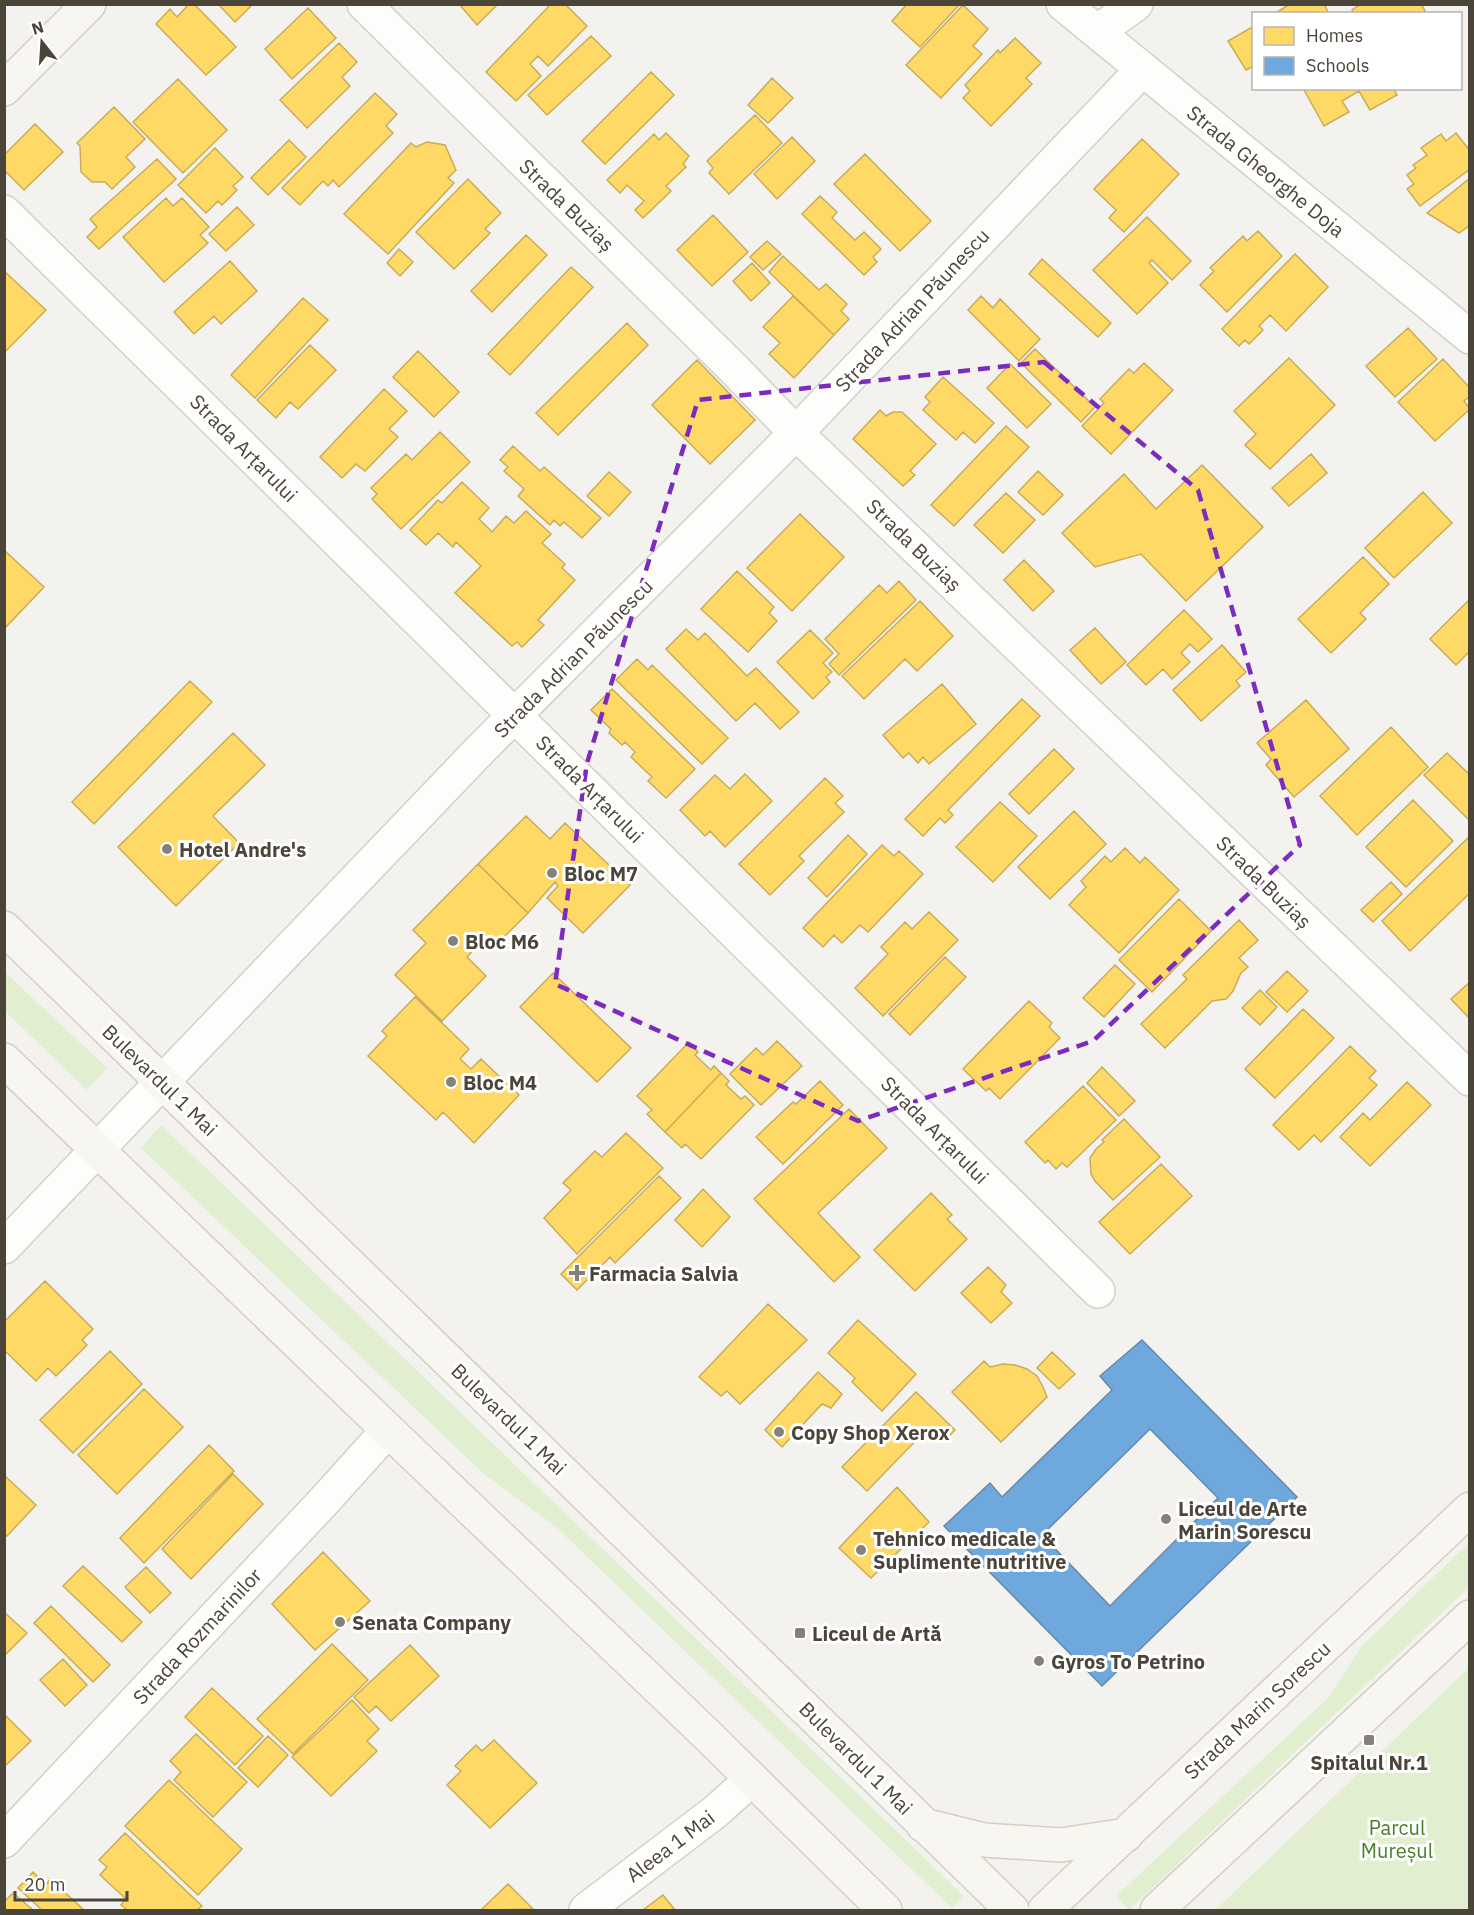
<svg xmlns="http://www.w3.org/2000/svg" width="1474" height="1915" viewBox="0 0 1474 1915" font-family="'IBM Plex Sans',sans-serif">
  <style>
    .green { fill: #e1eecf }
    .homes { fill: #ffd966; stroke: #c9ac58; stroke-width: 1.5 }
    .schools { fill: #6fa8dc; stroke: #648aab; stroke-width: 1.5; fill-rule: evenodd }
    .lines { fill: none; stroke-linecap: round; stroke-linejoin: round }
    .street-casing { stroke: #d2d0cb; stroke-width: 36 }
    .secondary-casing { stroke: #d3cfc5; stroke-width: 36 }
    .street { stroke: #fdfdfc; stroke-width: 33 }
    .secondary { stroke: #f7f6f1; stroke-width: 33 }
    .marked { fill: none; stroke: #7b2cbf; stroke-width: 4.5; stroke-dasharray: 12 8; stroke-linejoin: round }
    .poi-dot { fill: #868178; stroke: #fff; stroke-width: 2 }
    .labels { text-anchor: middle; dominant-baseline: central; stroke-width: 6; stroke-linejoin: round; paint-order: stroke }
    .street-label { font-size: 20px; fill: #4b4439; stroke: #fff }
    .poi-label { font-size: 20px; font-weight: bold; fill: #4b4439; stroke: #fff; text-anchor: start }
    .park-label { font-size: 20px; fill: #4a7f2a; stroke: #fff }
  </style>
  <rect width="100%" height="100%" fill="#f4f2ee"/>
  <path class="green" d="M4,971L107,1068L87,1090L5,1011Z
    M161,1125L964,1896L952,1908L555,1526L484,1474L141,1148Z
    M1469,1543V1587L1129,1910L1116,1896L1328,1698L1361,1647Z
    M1469,1668V1910H1215Z"/>
  <path class="homes" d="M189,4H194L236,47L206,75L156,24L170,9L177,17Z
    M218,4H253L235,22Z
    M459,4H498L477,25Z
    M551,4H565L587,26L548,66L538,56L530,64L541,76L516,101L486,72Z
    M907,4H960L920,47L892,21Z
    M1290,4H1324L1329,14H1274Z
    M1361,4H1421L1427,14H1355L1352,10Z
    M963,5L988,29L973,46L982,54L941,98L906,65Z
    M308,8L336,38L292,79L265,49Z
    M1254,26V66L1246,70L1228,41Z
    M591,36L611,56L547,115L528,95Z
    M1015,38L1041,63L1026,78L1032,84L991,126L963,98L970,91L965,85L998,50L1000,53Z
    M339,43L357,62L342,77L350,86L307,128L280,100Z
    M651,72L674,95L605,164L582,141Z
    M772,78L793,98L768,123L748,105Z
    M178,79L227,130L183,173L133,122Z
    M1303,88H1393L1397,95L1370,110L1359,91L1342,101L1349,112L1324,126Z
    M375,93L397,114L386,126L393,133L339,187L333,180L328,186L323,181L300,205L282,188Z
    M114,107L145,139L126,157L135,167L112,189L105,182H92L81,172L80,146L77,143Z
    M755,115L782,143L729,194L709,173L713,168L707,161Z
    M35,124L63,152L24,190L4,170V155Z
    M666,133L689,156L683,164L686,167L666,186L671,191L643,218L635,210L644,201L627,185L620,193L607,180L654,134L659,140Z
    M1456,133L1470,151V169L1420,206L1407,189L1414,184L1407,175L1416,168L1413,165L1427,155L1421,148L1441,134L1446,141Z
    M792,137L815,161L777,199L754,174Z
    M1142,139L1179,174L1124,232L1109,218L1116,210L1094,189Z
    M289,140L306,157L268,195L251,178Z
    M427,142L445,145L456,170L448,178L454,183L388,254L344,214L411,143L416,147Z
    M215,148L243,177L233,186L237,190L222,205L218,201L206,213L178,185Z
    M865,154L931,221L900,251L834,184Z
    M157,159L176,179L99,249L87,237L97,227L90,219Z
    M1470,178V225L1459,233L1427,213Z
    M468,179L501,213L485,229L490,233L454,269L416,232Z
    M820,196L837,212L832,218L855,240L864,232L881,249L873,257L877,262L864,275L802,214Z
    M166,198L173,206L182,198L209,227L200,235L208,243L164,282L123,237Z
    M237,207L254,225L226,251L209,234Z
    M713,215L748,252L712,286L677,250Z
    M1147,217L1191,261L1172,280L1152,260L1149,263L1168,283L1137,314L1093,270Z
    M1258,231L1282,256L1227,312L1200,285L1214,271L1210,268L1243,236L1247,241Z
    M526,235L547,255L492,312L471,291Z
    M767,241L781,254L763,270L750,257Z
    M399,249L413,262L400,276L387,263Z
    M1295,254L1328,287L1286,331L1270,315L1259,326L1263,330L1249,344L1245,340L1239,346L1222,329Z
    M783,256L819,290L826,284L847,304L841,311L849,319L834,335L769,272Z
    M1042,259L1111,323L1098,337L1029,274Z
    M230,261L257,291L221,324L214,316L194,334L174,312Z
    M752,263L770,283L751,301L733,281Z
    M571,267L593,287L510,375L488,354Z
    M4,271L46,310L4,353Z
    M793,296L834,335L794,378L769,354L780,343L763,327Z
    M981,296L993,308L1000,299L1040,339L1019,361L968,310Z
    M303,298L328,320L255,398L231,375Z
    M627,323L648,345L558,435L536,413Z
    M1408,328L1437,359L1395,397L1366,366Z
    M310,345L336,370L298,409L290,402L276,418L257,400Z
    M1035,349L1095,407L1081,422L1021,363Z
    M418,351L459,392L434,417L393,377Z
    M1289,358L1335,405L1270,469L1245,445L1256,434L1234,411Z
    M1443,359L1470,388V396L1464,401L1470,409L1435,441L1398,402Z
    M697,360L755,420L710,464L652,405Z
    M1144,363L1173,390L1111,454L1082,426L1104,403L1100,399L1129,369L1134,373Z
    M1010,364L1051,404L1027,428L987,388Z
    M943,377L994,423L975,443L963,432L956,440L923,410L930,402L925,397Z
    M384,389L407,411L389,429L398,437L365,471L356,464L342,478L320,457Z
    M880,410L886,416L893,412H902L936,444L910,471L915,475L903,486L853,439Z
    M1006,426L1029,447L954,526L931,505Z
    M440,432L470,462L401,529L372,499L377,494L371,488L406,454L412,460Z
    M513,446L540,471L544,467L601,518L582,538L564,522L560,526L554,520L550,525L518,496L524,489L504,471L508,467L500,460Z
    M1311,454L1327,473L1289,506L1272,488Z
    M1202,465L1263,527L1186,601L1141,554L1095,567L1062,533L1124,474L1156,509Z
    M1038,471L1063,495L1043,515L1018,492Z
    M609,472L631,492L609,516L587,496Z
    M462,482L489,508L479,519L492,532L506,516L514,523L526,511L551,534L542,543L565,564L562,568L575,580L538,620L544,625L522,647L517,642L512,646L455,593L481,566L456,542L453,547L438,533L426,545L410,530L438,500L442,503Z
    M1423,492L1452,523L1394,578L1365,548Z
    M1006,493L1035,520L1003,553L974,525Z
    M800,514L844,557L792,611L747,568Z
    M4,550L44,587L4,629Z
    M1363,557L1389,584L1360,613L1366,619L1331,653L1298,619Z
    M1024,560L1054,591L1033,611L1004,580Z
    M737,571L774,607L769,613L777,621L748,652L701,609Z
    M899,581L916,600L839,675L829,664L839,654L825,639L879,585L887,593Z
    M1470,599V651L1456,665L1430,639Z
    M920,601L953,636L917,671L905,659L864,699L842,676Z
    M1184,610L1212,639L1198,652L1190,644L1181,653L1190,662L1172,679L1163,669L1146,685L1127,665Z
    M1095,628L1126,662L1101,684L1070,650Z
    M686,629L698,640L705,633L747,676L756,668L799,712L780,729L755,703L736,721L666,649Z
    M810,630L833,653L823,663L832,672L826,677L830,682L813,699L777,662Z
    M1222,645L1246,672L1236,681L1240,686L1201,721L1173,690Z
    M637,659L648,670L652,665L728,738L702,764L616,680Z
    M190,681L212,702L94,824L72,802Z
    M942,684L976,724L929,764L923,757L918,763L909,753L903,758L883,735Z
    M612,689L695,769L666,798L648,781L652,777L631,757L635,752L625,742L622,745L609,733L611,729L591,710Z
    M1022,699L1040,716L948,810L953,815L945,823L940,818L923,836L905,819Z
    M1306,700L1349,749L1294,797L1266,765L1271,759L1257,743Z
    M1391,727L1428,767L1357,835L1320,796Z
    M233,733L265,765L213,816L239,843L176,906L118,847Z
    M1054,749L1074,769L1029,814L1009,794Z
    M1447,753L1470,775V821L1424,775Z
    M745,774L772,801L725,847L710,831L705,836L680,810L715,775L730,789Z
    M825,778L843,796L835,803L844,812L799,856L804,861L770,895L739,864Z
    M1413,800L1453,841L1406,887L1366,847Z
    M1000,802L1037,836L993,882L956,847Z
    M1074,811L1106,844L1050,899L1018,867Z
    M526,816L550,839L565,823L630,885L583,933L547,898L558,886L555,882L528,913L478,864Z
    M848,835L867,854L827,897L808,878Z
    M1470,836V893L1410,951L1382,921Z
    M882,845L894,856L899,851L923,874L868,932L860,925L842,943L834,935L823,947L803,928Z
    M1125,848L1140,863L1145,857L1179,890L1119,953L1069,905L1086,887L1081,881L1105,856L1111,862Z
    M478,864L528,913L494,947L485,938L467,957L486,976L442,1021L395,975L426,943L413,930Z
    M1391,882L1402,894L1373,922L1361,910Z
    M1179,899L1211,931L1152,992L1119,960Z
    M929,912L958,940L883,1016L855,988L888,954L881,947L905,922L912,929Z
    M1239,920L1258,940L1239,958L1248,967L1241,973L1233,991L1226,999L1212,1001L1165,1048L1141,1024L1187,979L1183,975Z
    M945,957L966,977L910,1035L889,1014Z
    M1115,965L1135,984L1104,1017L1083,998Z
    M1287,971L1308,991L1287,1012L1266,992Z
    M553,973L631,1048L597,1082L520,1007Z
    M1470,982V1019L1451,999Z
    M1260,990L1277,1007L1260,1025L1242,1008Z
    M415,997L469,1049L460,1059L471,1069L481,1059L519,1095L474,1143L443,1112L436,1120L368,1056L387,1036L382,1031Z
    M1029,1001L1052,1023L1049,1027L1060,1038L1000,1099L989,1088L986,1091L963,1069Z
    M1303,1009L1334,1038L1275,1098L1245,1069Z
    M777,1041L802,1066L761,1105L730,1074L756,1048L763,1055Z
    M689,1042L698,1052L695,1055L711,1070L714,1066L721,1073L665,1132L647,1114L652,1110L637,1096Z
    M1350,1046L1376,1071L1369,1078L1377,1085L1321,1142L1314,1135L1299,1150L1273,1125Z
    M1102,1067L1135,1101L1119,1116L1087,1083Z
    M721,1073L729,1081L726,1085L741,1099L745,1096L754,1105L701,1159L685,1144L682,1148L665,1132Z
    M820,1081L843,1105L783,1164L756,1137L793,1102L796,1104Z
    M1407,1082L1431,1105L1370,1166L1340,1137L1363,1113L1370,1120Z
    M1083,1086L1116,1120L1067,1167L1062,1163L1056,1169L1048,1160L1045,1163L1025,1142Z
    M849,1109L887,1148L818,1213L860,1257L834,1282L754,1199Z
    M1124,1119L1160,1157L1113,1200L1095,1181L1091,1174L1090,1158L1096,1149L1104,1142L1102,1140Z
    M626,1133L663,1168L577,1254L544,1218L571,1190L563,1183L595,1151L602,1157Z
    M1161,1164L1192,1196L1130,1254L1099,1222Z
    M659,1176L681,1198L615,1263L610,1257L577,1290L561,1274Z
    M703,1189L730,1217L702,1247L675,1220Z
    M931,1193L952,1215L947,1219L967,1239L915,1291L874,1250Z
    M988,1267L1006,1285L1001,1292L1012,1303L991,1323L961,1293Z
    M45,1281L93,1329L82,1340L87,1345L56,1376L48,1368L36,1381L4,1350V1322Z
    M768,1304L807,1340L740,1404L727,1391L721,1396L699,1377Z
    M858,1320L916,1374L882,1411L852,1382L855,1378L828,1353Z
    M110,1351L142,1384L73,1453L40,1420Z
    M1052,1352L1075,1374L1059,1389L1037,1368Z
    M984,1361L990,1367L1003,1364L1015,1365L1027,1369L1037,1376L1043,1387L1047,1397L1001,1442L952,1392Z
    M818,1372L842,1394L831,1408L822,1404L782,1447L765,1430Z
    M144,1389L183,1427L117,1494L78,1455Z
    M916,1392L955,1430L944,1441L929,1427L867,1491L842,1467Z
    M209,1445L234,1471L144,1563L120,1538Z
    M233,1474L263,1504L191,1579L162,1549Z
    M5,1476L36,1505L7,1536L4,1534Z
    M897,1487L929,1522L871,1578L839,1548Z
    M323,1552L370,1601L315,1650L272,1604Z
    M83,1566L142,1622L122,1642L63,1586Z
    M146,1567L171,1593L150,1613L125,1587Z
    M51,1606L110,1665L93,1682L34,1623Z
    M4,1612L27,1633L4,1656Z
    M332,1644L368,1680L293,1754L257,1719Z
    M410,1645L439,1676L391,1721L376,1706L369,1713L354,1697Z
    M63,1659L87,1685L65,1706L40,1680Z
    M212,1688L263,1736L235,1765L185,1717Z
    M352,1700L379,1729L367,1741L377,1751L331,1796L292,1757Z
    M4,1714L31,1741L6,1765L4,1763Z
    M196,1734L247,1782L213,1817L174,1780L181,1772L170,1761Z
    M268,1736L288,1755L258,1787L238,1768Z
    M494,1740L537,1783L490,1828L447,1785L461,1771L455,1766L476,1745L482,1751Z
    M169,1780L242,1849L198,1895L125,1826Z
    M125,1833L202,1906L197,1910H127L121,1905L126,1899L100,1875L107,1867L99,1860Z
    M33,1872L46,1885L50,1879L84,1910H42L18,1888Z
    M508,1884L533,1909L481,1910Z
    M13,1893L33,1910H4V1902Z
    M663,1895L675,1910H643Z"/>
  <path class="schools" d="M1142,1340L1297,1497L1102,1686L944,1526L990,1483L1002,1497L1112,1390L1100,1376ZM1150,1429L1218,1498L1110,1606L1042,1535Z"/>
  <g class="lines">
    <defs>
      <path id="street" d="M364,4L734,369L796,433L1470,1079
        M1063,4L1470,337
        M1097,32L1136,4
        M4,212L1098,1291
        M4,1247L479,751L796,433L1142,70
        M4,1841L325,1500L388,1430
        M586,1910L715,1812L752,1779"/>
      <path id="secondary" d="M4,89L89,4
        M4,928L1012,1910
        M4,1060L388,1430L701,1729L885,1910
        M923,1825L984,1840L1061,1845L1126,1835
        M1045,1910L1470,1509
        M1157,1910L1470,1617"/>
    </defs>
    <use href="#street" class="street-casing"/>
    <use href="#secondary" class="secondary-casing"/>
    <use href="#street" class="street"/>
    <use href="#secondary" class="secondary"/>
  </g>
  <path class="marked" d="M1044,362L1198,490L1300,845L1093,1041L858,1121L555,984L587,763L698,400Z"/>
  <g class="poi-dot">
    <circle cx="167" cy="849" r="6"/>
    <circle cx="552" cy="873" r="6"/>
    <circle cx="453" cy="941" r="6"/>
    <circle cx="451" cy="1082" r="6"/>
    <path d="M574 1264h6v6h6v6h-6v6h-6v-6h-6v-6h6z"/>
    <circle cx="779" cy="1432" r="6"/>
    <circle cx="1166" cy="1519" r="6"/>
    <circle cx="861" cy="1550" r="6"/>
    <circle cx="340" cy="1622" r="6"/>
    <rect x="794" y="1627" width="12" height="12" rx="3"/>
    <circle cx="1039" cy="1661" r="6"/>
    <rect x="1363" y="1734" width="12" height="12" rx="3"/>
  </g>
  <g class="labels">
    <g class="street-label">
      <text transform="translate(1266 171) rotate(39)">Strada Gheorghe Doja</text>
      <text transform="translate(567 205) rotate(44)">Strada Buziaș</text>
      <text transform="translate(912 310) rotate(-47)">Strada Adrian Păunescu</text>
      <text transform="translate(244 448) rotate(45)">Strada Arțarului</text>
      <text transform="translate(914 545) rotate(44)">Strada Buziaș</text>
      <text transform="translate(573 658) rotate(-45)">Strada Adrian Păunescu</text>
      <text transform="translate(590 789) rotate(45)">Strada Arțarului</text>
      <text transform="translate(1264 882) rotate(44)">Strada Buziaș</text>
      <text transform="translate(160 1080) rotate(44)">Bulevardul 1 Mai</text>
      <text transform="translate(935 1130) rotate(45)">Strada Arțarului</text>
      <text transform="translate(509 1419) rotate(44)">Bulevardul 1 Mai</text>
      <text transform="translate(197 1636) rotate(-47)">Strada Rozmarinilor</text>
      <text transform="translate(1257 1710) rotate(-43)">Strada Marin Sorescu</text>
      <text transform="translate(856 1758) rotate(45)">Bulevardul 1 Mai</text>
      <text transform="translate(670 1846) rotate(-37)">Aleea 1 Mai</text>
    </g>
    <g class="poi-label">
      <text x="179" y="849">Hotel Andre's</text>
      <text x="564" y="873">Bloc M7</text>
      <text x="465" y="941">Bloc M6</text>
      <text x="463" y="1082">Bloc M4</text>
      <text x="589" y="1273">Farmacia Salvia</text>
      <text x="791" y="1432">Copy Shop Xerox</text>
      <text x="1178" y="1508">Liceul de Arte<tspan x="1178" dy="23">Marin Sorescu</tspan></text>
      <text x="873" y="1538">Tehnico medicale &amp;<tspan x="873" dy="23">Suplimente nutritive</tspan></text>
      <text x="352" y="1622">Senata Company</text>
      <text x="812" y="1633">Liceul de Artă</text>
      <text x="1051" y="1661">Gyros To Petrino</text>
      <text x="1369" y="1762" text-anchor="middle">Spitalul Nr.1</text>
    </g>
    <g class="park-label">
      <text x="1397" y="1827">Parcul<tspan x="1397" dy="23">Mureșul</tspan></text>
    </g>
  </g>
  <rect width="1474" height="1915" fill="none" stroke="#4b4439" stroke-width="12"/>
  <rect x="1252" y="12" width="210" height="78" fill="#ffffff" stroke="#b7b4b0" stroke-width="1.5"/>
  <rect x="1264" y="27" width="30" height="18" fill="#ffd966" stroke="#b7b4b0" stroke-width="1.5"/>
  <text x="1306" y="42" font-size="18" fill="#4b4439">Homes</text>
  <rect x="1264" y="57" width="30" height="18" fill="#6fa8dc" stroke="#b7b4b0" stroke-width="1.5"/>
  <text x="1306" y="72" font-size="18" fill="#4b4439">Schools</text>
  <g transform="translate(42 42) rotate(343)" stroke="#ffffff" stroke-width="4.5" paint-order="stroke">
  <path d="M0-4.5L10 22L0 15L-10 22Z" fill="#4b4439"/>
  <text y="-9" font-size="16" font-weight="bold" text-anchor="middle" fill="#4b4439">N</text>
  </g>
  <path d="M15 1891v9h112v-9" fill="none" stroke="#4b4439" stroke-width="3"/>
  <text x="24" y="1891" font-size="18" fill="#4b4439" stroke="#ffffff" stroke-width="4.5" paint-order="stroke">20 m</text>
</svg>
